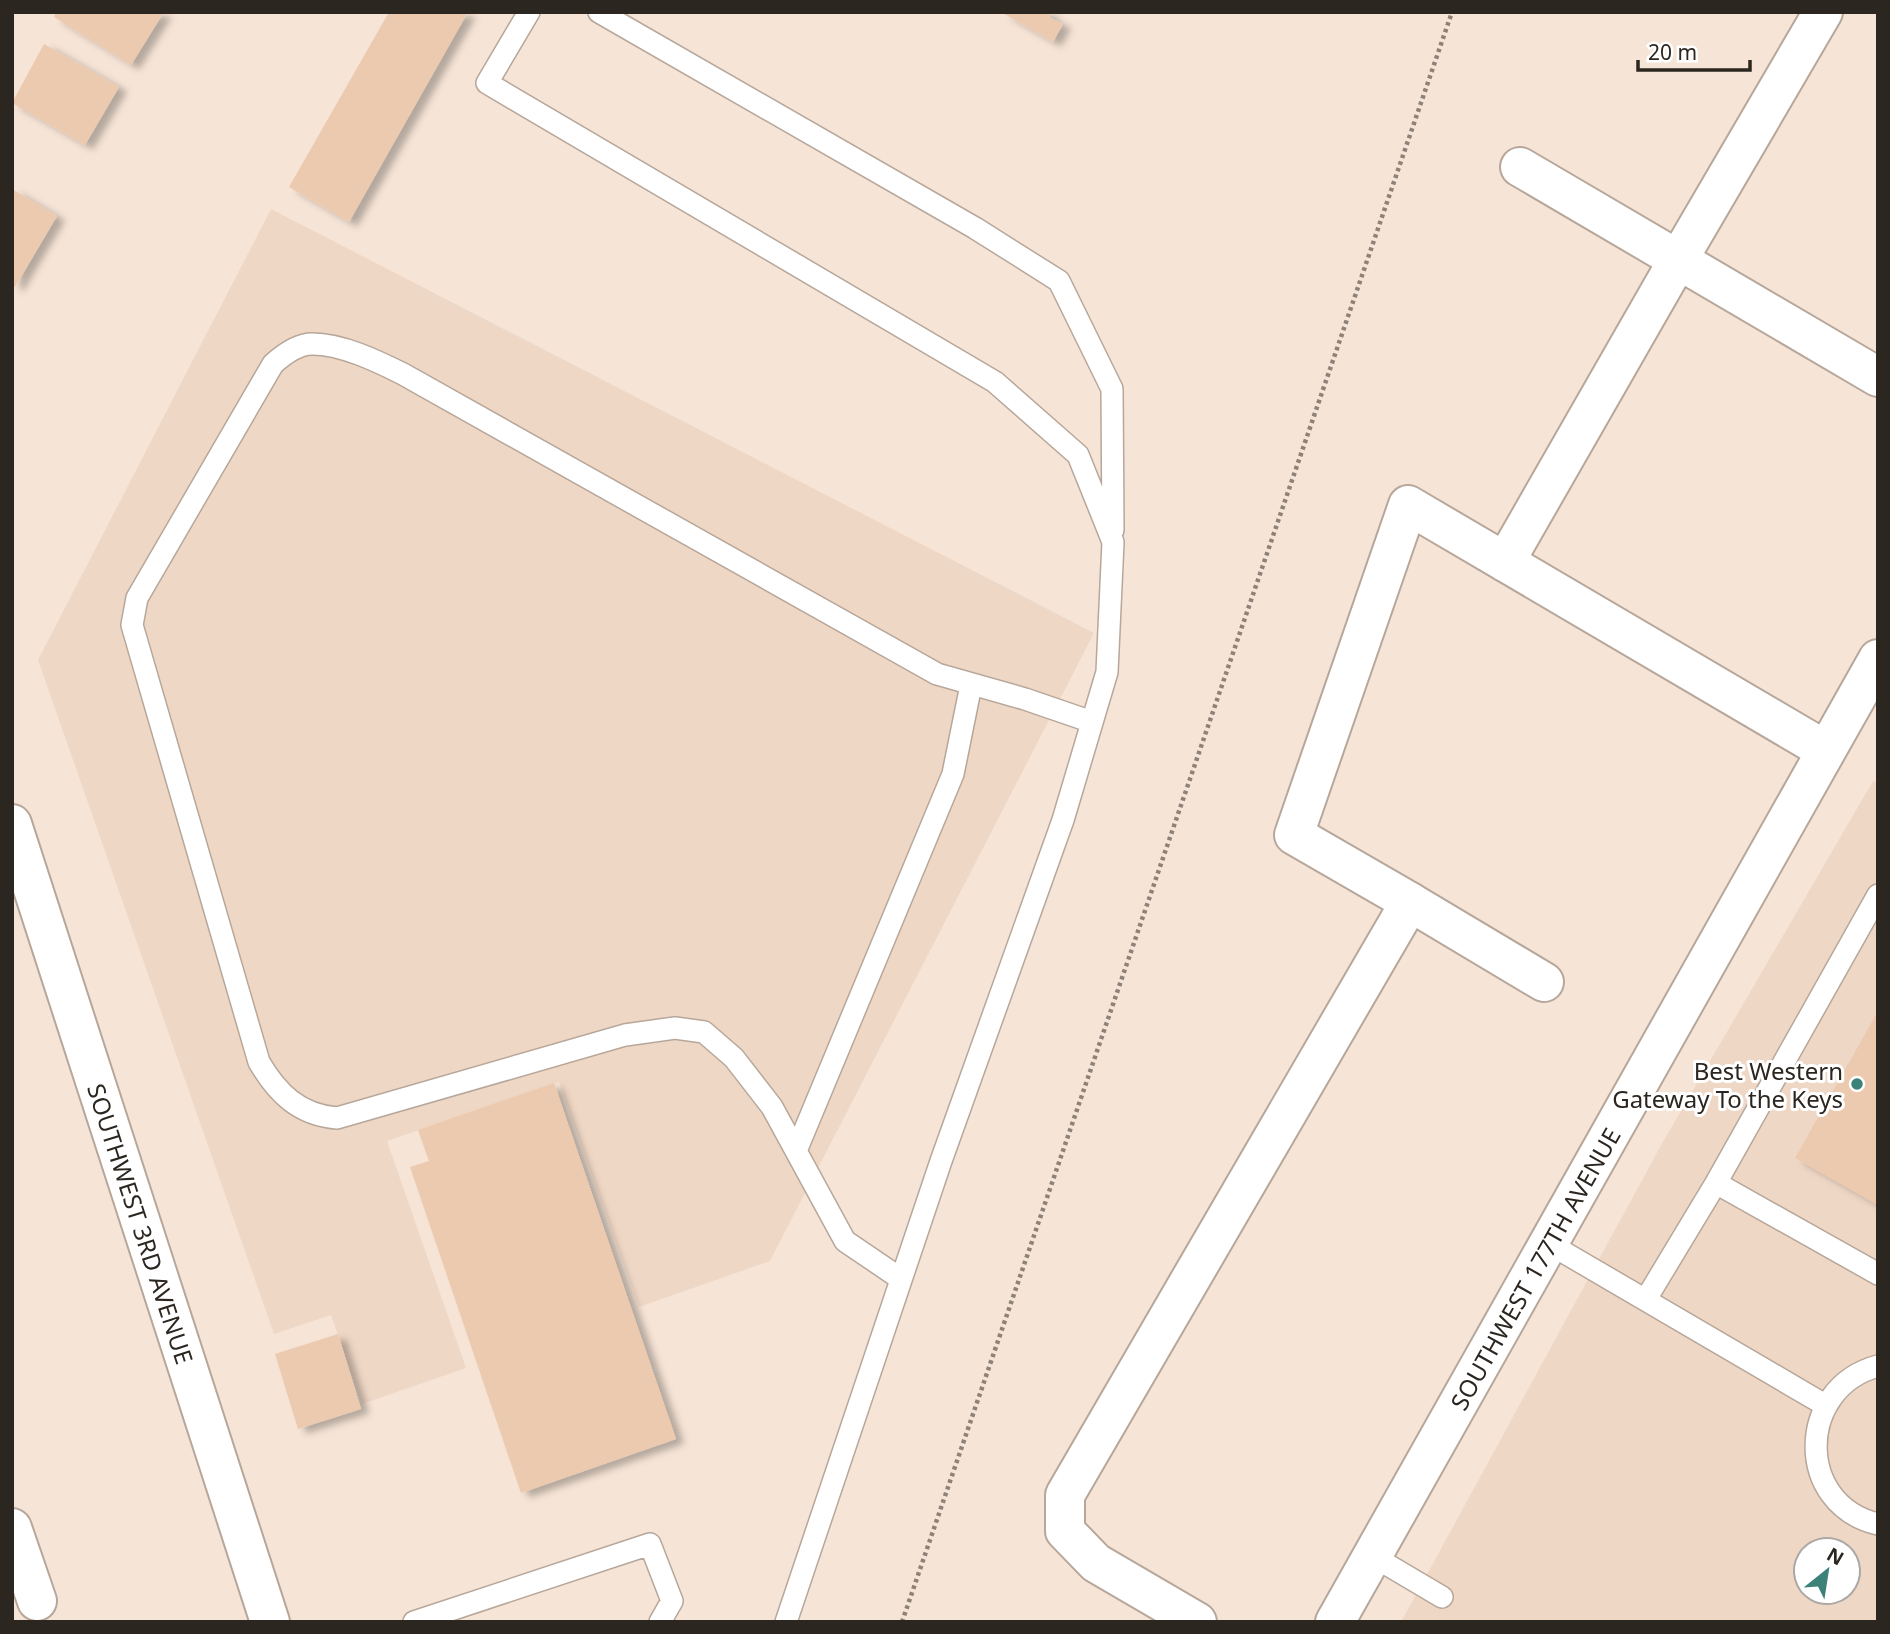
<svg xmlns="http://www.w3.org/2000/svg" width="1890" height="1634" viewBox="0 0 1890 1634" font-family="'Noto Sans',sans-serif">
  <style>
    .built { fill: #efd7c5; fill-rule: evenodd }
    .building { fill: #eccaaf; filter: url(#shadow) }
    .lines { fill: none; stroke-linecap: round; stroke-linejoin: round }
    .lane-casing { stroke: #b7a79a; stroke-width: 24 }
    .street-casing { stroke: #b7a79a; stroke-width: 42 }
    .secondary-casing { stroke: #b7a79a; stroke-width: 42 }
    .path { stroke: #8d8178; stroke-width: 4.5; stroke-dasharray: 3.5 3.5; stroke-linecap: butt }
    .lane { stroke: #fff; stroke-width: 21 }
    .street { stroke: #fff; stroke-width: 38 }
    .secondary { stroke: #fff; stroke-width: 38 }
    .poi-dot { fill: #3c8279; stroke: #fff; stroke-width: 2.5 }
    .labels { text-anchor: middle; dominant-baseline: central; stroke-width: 6; stroke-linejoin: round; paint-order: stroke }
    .poi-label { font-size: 24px; fill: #2c2621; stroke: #fff; text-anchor: end }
    .street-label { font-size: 24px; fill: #2c2621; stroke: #fff }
  </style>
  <defs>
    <filter id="shadow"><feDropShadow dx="8" dy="4.5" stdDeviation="3.5" flood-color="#0004"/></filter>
  </defs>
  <rect width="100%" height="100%" fill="#f6e4d6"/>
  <path class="built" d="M271,209L1094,633L770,1261L639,1307L559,1082L387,1141L466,1368L362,1404L331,1315L274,1334L38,660Z
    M1873,781L1878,783V1622H1401L1664,1140ZM1806,1550H1848V1592H1806Z"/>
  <path class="building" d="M56,12H164L131,65L54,17Z
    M389,12H468L349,222L289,187Z
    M1001,12H1051L1049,17L1063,24L1053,42Z
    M44,44L119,87L85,145L12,103Z
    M12,189L57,216L15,287L12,285Z
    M1878,1011V1205L1795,1158Z
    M554,1083L676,1439L521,1493L410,1167L429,1161L418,1130Z
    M338,1334L361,1409L298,1429L275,1354Z"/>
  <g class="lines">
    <defs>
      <path id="lane" d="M529,12L487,83L995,382L1078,455L1113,542L1107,672L1063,820L941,1161L786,1622
        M599,12L975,228L1059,281L1112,389L1113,530
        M796,1151L953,774L971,685
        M1716,1183L1878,1274
        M1548,1243L1825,1405
        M901,1279L845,1241L772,1107L734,1058L704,1032L675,1028L625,1035L337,1118C299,1115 277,1093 259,1062L132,625L137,598L273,364C283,355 298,344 312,344C342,344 377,361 403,374L937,674L1025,699L1092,722
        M1646,1299L1716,1183L1878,895
        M1878,1366C1796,1388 1795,1505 1878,1524
        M1371,1555L1442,1597
        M414,1622L650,1544L672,1601L660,1622"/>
      <g id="street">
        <path d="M1520,167L1878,377"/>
        <path d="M1505,562L1678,260L1823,12"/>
        <path id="s1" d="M12,824L270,1622"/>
        <path d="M1410,902L1544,982"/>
        <path d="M12,1528L37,1601"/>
        <path d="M1197,1622L1096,1563L1065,1531V1495L1410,902L1294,835L1408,505L1825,750"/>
      </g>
      <g id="secondary">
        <path id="s2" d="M1335,1622L1878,659"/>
      </g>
    </defs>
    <use href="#lane" class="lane-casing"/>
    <use href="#street" class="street-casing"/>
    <use href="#secondary" class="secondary-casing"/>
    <path class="path" d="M902,1622L1452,12"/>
    <use href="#lane" class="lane"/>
    <use href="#street" class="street"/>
    <use href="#secondary" class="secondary"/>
  </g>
  <circle class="poi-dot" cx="1857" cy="1084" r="7"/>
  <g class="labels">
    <g class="poi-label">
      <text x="1843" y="1070">Best Western<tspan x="1843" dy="28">Gateway To the Keys</tspan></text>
    </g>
    <g class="street-label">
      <text stroke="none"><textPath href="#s1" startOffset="420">SOUTHWEST 3RD AVENUE</textPath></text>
      <text stroke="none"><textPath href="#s2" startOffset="406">SOUTHWEST 177TH AVENUE</textPath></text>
    </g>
  </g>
  <rect width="1890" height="1634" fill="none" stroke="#2c2621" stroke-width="28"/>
  <g transform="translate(1827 1571) rotate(30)"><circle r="33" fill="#ffffff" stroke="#aba8a6" stroke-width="2"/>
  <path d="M0-5L12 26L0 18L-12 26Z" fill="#3c8279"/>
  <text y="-10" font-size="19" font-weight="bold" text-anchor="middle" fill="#2c2621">N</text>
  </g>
  <path d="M1638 60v10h112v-10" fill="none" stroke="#2c2621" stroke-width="3.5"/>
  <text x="1648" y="60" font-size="21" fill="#2c2621" stroke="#ffffff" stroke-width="5" paint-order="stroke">20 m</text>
</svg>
